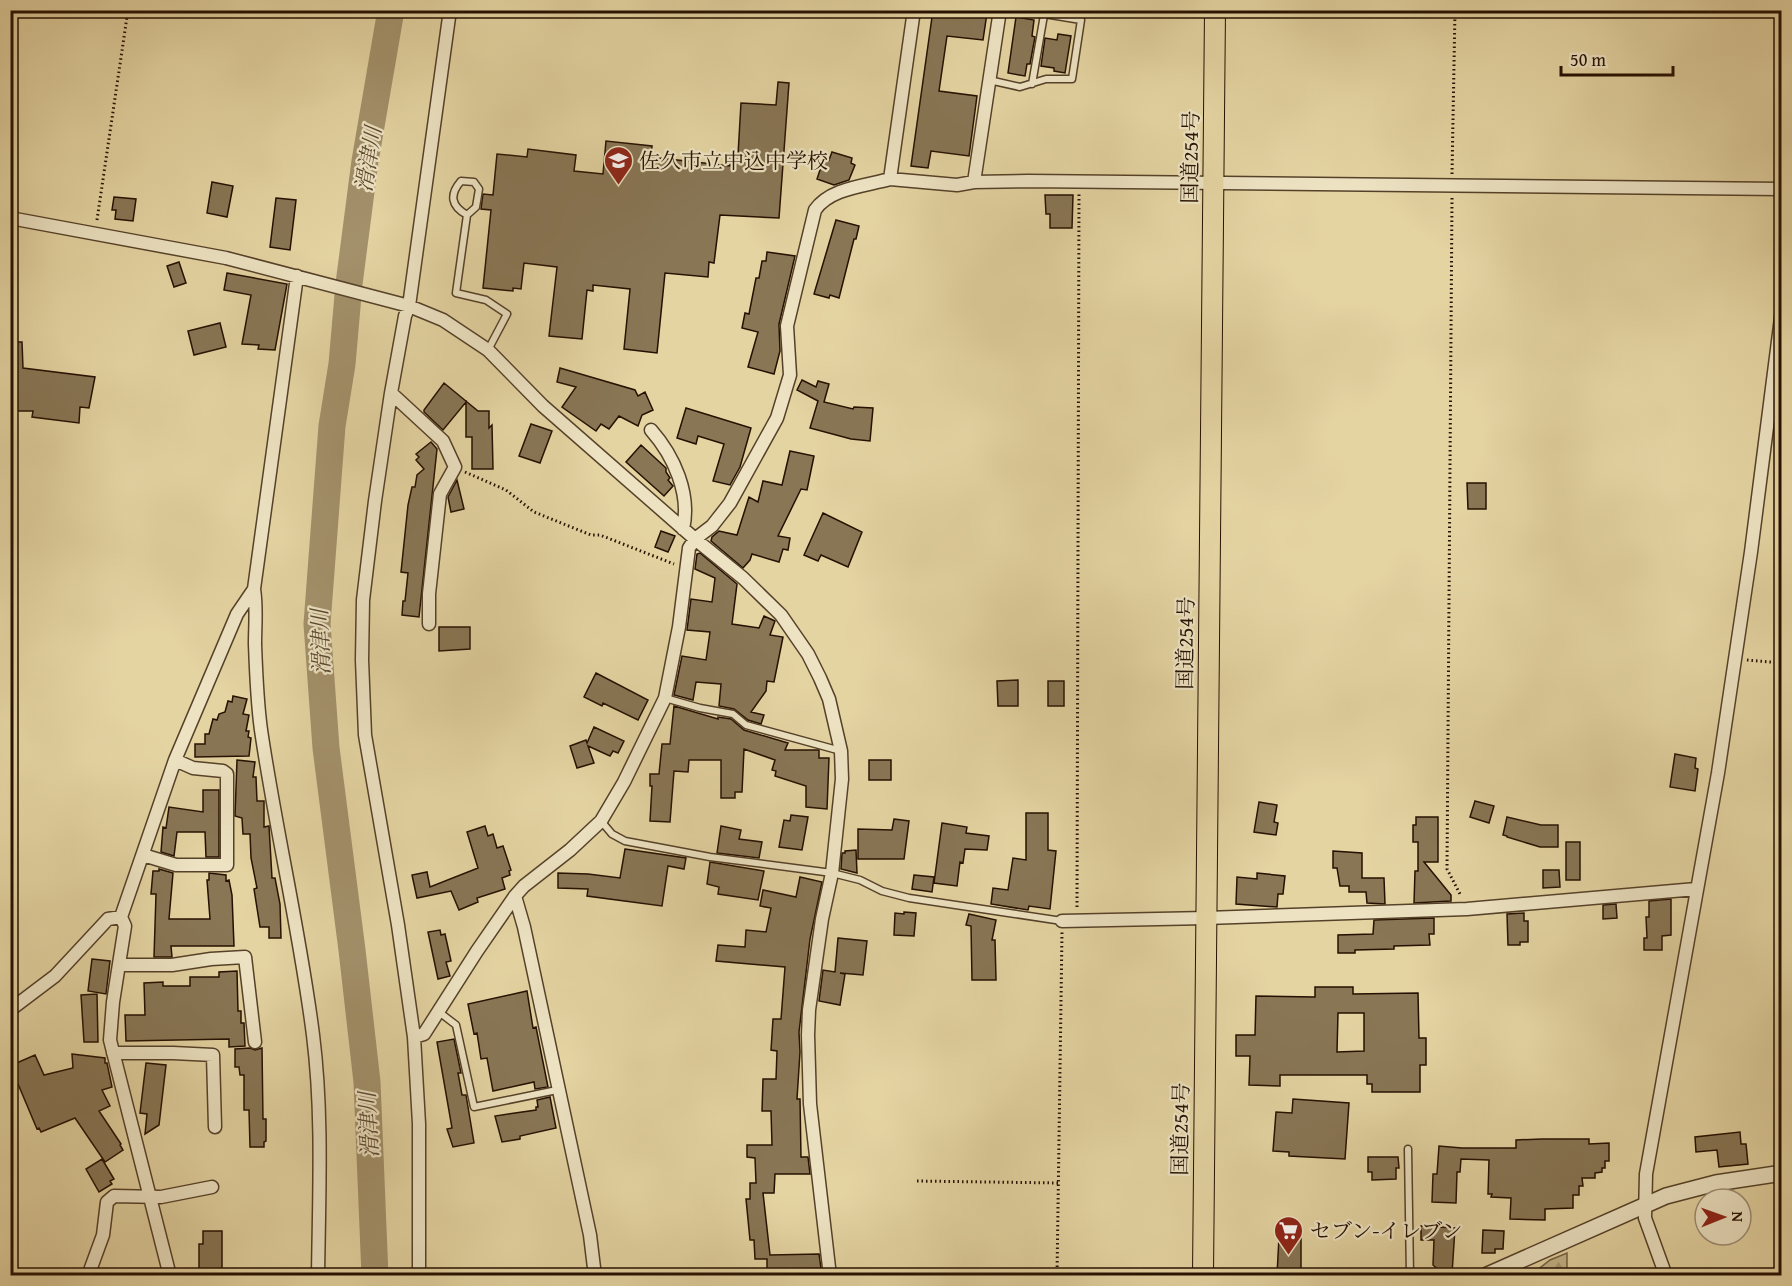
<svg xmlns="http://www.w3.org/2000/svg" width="1792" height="1286" viewBox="0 0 1792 1286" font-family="'Gentium Book Plus','Noto Serif JP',serif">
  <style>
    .forest { fill: url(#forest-firs); stroke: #746244; stroke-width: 1.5 }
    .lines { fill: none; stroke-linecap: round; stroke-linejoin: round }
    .river { stroke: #a3916b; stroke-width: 27 }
    .building { fill: #887655; stroke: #251001; stroke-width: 1.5; fill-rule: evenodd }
    .service-casing { stroke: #554129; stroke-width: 9 }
    .minor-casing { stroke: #554129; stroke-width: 15 }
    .tertiary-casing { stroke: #554129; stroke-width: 18 }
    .trunk-casing { stroke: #251001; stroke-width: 22 }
    .path { stroke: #251001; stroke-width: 3; stroke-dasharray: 1.5 3; stroke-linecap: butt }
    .service { stroke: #ede3c3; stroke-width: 6 }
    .minor { stroke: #ede3c3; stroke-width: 12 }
    .tertiary { stroke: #ede3c3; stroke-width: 15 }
    .trunk { stroke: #e4d4a2; stroke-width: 20 }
    .labels { text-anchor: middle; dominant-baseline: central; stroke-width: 4.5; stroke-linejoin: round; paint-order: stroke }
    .street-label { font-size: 21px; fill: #251001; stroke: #ede3c3 }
    .poi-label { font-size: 21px; fill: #251001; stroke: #ede3c3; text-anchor: start }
    .water-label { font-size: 22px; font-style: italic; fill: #5e4a31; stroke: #ede3c3 }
  </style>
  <defs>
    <pattern id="forest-firs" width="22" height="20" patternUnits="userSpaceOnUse" patternTransform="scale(1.5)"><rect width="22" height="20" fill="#c4b387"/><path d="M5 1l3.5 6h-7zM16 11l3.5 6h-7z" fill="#a89973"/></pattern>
  </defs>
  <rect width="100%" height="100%" fill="#e4d4a2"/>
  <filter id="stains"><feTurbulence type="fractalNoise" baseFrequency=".00333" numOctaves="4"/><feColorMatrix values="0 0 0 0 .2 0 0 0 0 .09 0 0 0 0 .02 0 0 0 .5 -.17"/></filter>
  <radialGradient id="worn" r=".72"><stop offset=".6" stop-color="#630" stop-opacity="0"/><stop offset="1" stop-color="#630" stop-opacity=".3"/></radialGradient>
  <path class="forest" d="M1567,1253V1275H1531L1550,1260Z"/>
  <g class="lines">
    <path class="river" d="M375,1276L367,1082L352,950L326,748L317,624L332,426L342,364L349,284L365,161L391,10"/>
  </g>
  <path class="building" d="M933,10H982V13H987L983,40L947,36L939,91L977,96L969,156L931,151L928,168L911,166Z
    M1016,17L1034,20L1032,36L1035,37L1030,64H1027L1025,76L1008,73Z
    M1058,34L1071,36L1065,73L1054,71V68L1041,66L1045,38L1057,40Z
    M778,82L789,83L779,218L720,215L714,263L709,262L708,277L665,273L657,353L624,349L630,289L593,285V291L587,290L582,339L549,336L557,267L524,263L521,289L513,288V291L483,288L491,210L481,209L483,194L493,195L497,154L527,157L528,149L576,155L574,171L603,174L606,141L652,146L651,157L730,166V154L738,155L741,103L776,105Z
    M832,152L852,158L851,163L855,165L849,180L834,185L817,179L824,158L829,160Z
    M212,182L233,186L227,217L207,213Z
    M1045,195H1073L1072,228H1050V214H1046Z
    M114,197L136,199L133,221L115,219L116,210H112Z
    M276,198L296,200L290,250L270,247Z
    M836,220L859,226L856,239H854L839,298L830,295L829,298L814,294Z
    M767,252L795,256L779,324L780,351L774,374L748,367L758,332L742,328L745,313L749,314L756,278H759L762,261H766Z
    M179,262L186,283L174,287L167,266Z
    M227,273L287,284L275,350L258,349L259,345L242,344L251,295L224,290Z
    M220,323L226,347L194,355L188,331Z
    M10,342H22L23,368L95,377L89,408L80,407L79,423L32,417L33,411H10Z
    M560,368L635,390L638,396L645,392L653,410L642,415L638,426L619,416L609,429L601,424L596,431L562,407L576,387L557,382Z
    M802,380L816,387L818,381L829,384L824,402L853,409L854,407L873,408L870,441L851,439L810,428L818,401L797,390Z
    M444,383L478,411H489V428L492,425L493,469H472V437H466V402L443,430L424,412V410Z
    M686,408L751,428L740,467L730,485L713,481L724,444L698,436L696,444L677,438Z
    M531,424L552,431L540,463L519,456Z
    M431,442L437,449L419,617L402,615L403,601H405L408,573L401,572L408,505L412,487H415L417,475L424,469L416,460L419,457L416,454Z
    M641,445L666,468V472L670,478L668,480L673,486L664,496L626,462Z
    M790,451L814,456L807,490L801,489L778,536L790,538L788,550L783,549L779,562L752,554L750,560L743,568L711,541L712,537L719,531L737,535L749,497L758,502L763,481L782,485Z
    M457,480L464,509L451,512L448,497Z
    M1467,483H1486V509H1468Z
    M823,513L862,532L848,567L821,555L818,561L804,555Z
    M661,531L675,536L668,552L655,547Z
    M700,553L737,584L732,624L759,628L764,616L775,621L770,635L783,637L774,682L767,681L766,691L751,712L764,715L761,724L748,720L734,709L719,706L721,684L696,682L693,700L674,695L682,656L706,660L710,632L687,630L691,599L712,602L715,578L695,569L697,554Z
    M439,627H470V649L439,651Z
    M596,673L648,700L638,720L603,703L602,706L584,697Z
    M1018,680V706H998L997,681Z
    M1048,681H1064V706H1048Z
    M233,696L247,699L243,714L249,715L246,731H249L248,737L251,738L249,756L195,757V744H205V734H209L213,719L217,720L219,714L225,712L228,701L232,702Z
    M674,706L718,719V717L731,719L744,730L788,743L785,750H819V758H829L827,809L806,807V786L775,776L776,771L772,770L775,760L744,749L742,792H735V798H721V760H689L688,772L674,771L670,822L650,821L652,786H650V774H659L662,744H670Z
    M594,727L624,741L618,753L613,751L610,756L588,746L594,763L577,768L570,746L586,740L587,743Z
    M1675,754L1696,758L1695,768L1698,769L1695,791L1670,787Z
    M237,760L255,762L253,777H256L257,801H264V827L269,826L272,878H275L280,904L281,938H269V927H260L254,889L257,888L251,858L250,834H243L242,818L235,816Z
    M869,760H891V780H869Z
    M203,790H219V857H206L205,832H177L174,856L161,852L163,827L166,828L169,807L203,812Z
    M1475,801L1494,806L1489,823L1470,817Z
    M1259,802L1277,805L1274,822L1278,823L1276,835L1254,832Z
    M1026,813H1048V850L1056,851L1050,909L1029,906L1028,910L991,904L993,888L1008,890L1013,858L1026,860Z
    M791,815L808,817L802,850L779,847L784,820L790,821Z
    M1416,817H1438V862H1424L1451,895V901L1414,903L1415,871H1418V842H1413V825H1416Z
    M1507,817L1541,825H1558V847H1540L1507,837V836L1503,835Z
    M894,819L909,821L904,859H858V829L892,830Z
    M942,823L967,827L966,833L989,836L987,850L965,849L963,863L960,862L957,886L934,883Z
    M485,826L488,836L493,834L497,848L503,846L511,870L509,871L510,875L502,878L505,889L477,898L478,902L459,910L451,891L417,898L412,875L427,872L430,887L478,868L467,832Z
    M721,826L741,830L739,839L762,842L759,858L717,853Z
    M1566,842H1580V880H1566Z
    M625,849L686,858L684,869L668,866L662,906L587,896L588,889L558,888V873L588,874L620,878Z
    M856,850L857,873L841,869L842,853H845V851Z
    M1333,851L1362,853V878H1384L1385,904L1367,903L1366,892H1349V886H1340L1337,868H1333Z
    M710,862L764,871L758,900L718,894L719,887L707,884Z
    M159,869L173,873L169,919H210L207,880H209V873L226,875V881L229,880L232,895L234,946H171L172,957H154L156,894H151L153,871H159Z
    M1543,870H1559L1560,887L1543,888Z
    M1257,873L1285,876L1283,894H1278L1277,907L1236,904L1237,877L1257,879Z
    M914,875L934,877L932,892L912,889Z
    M800,877L822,882L810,939L799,1032L800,1052L797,1099H800L801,1157H808L810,1174H775L774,1193H763L770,1255L819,1254L822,1275H767V1259H755L754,1240H750L746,1199H750V1183H756L755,1158L747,1157V1145H772L771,1111H762L763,1079H776L777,1051L771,1050L773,1019H781L785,967L716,961L718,945L745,947L746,930L766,932L771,908L760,906L763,890L796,897Z
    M1671,899V935L1662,936V950H1644V938H1647L1646,917H1649V901Z
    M1616,904L1617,918L1603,919V905Z
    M904,912L916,913L914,936L894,935L895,913L904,914Z
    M1524,913V921H1528V942H1520V945H1508L1507,914Z
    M969,914L996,920L992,940H995L996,980H972L971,926L966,925Z
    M1434,918V934H1429L1430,945L1394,946V949L1355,950V953H1338V935L1373,934L1374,920Z
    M440,930L441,935L445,934L451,961L446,962L450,976L438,979L428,932Z
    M838,938L867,941L863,975L840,973L845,974L840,1005L819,1001L823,970L835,972Z
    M92,959L110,961L106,994L88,991Z
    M237,971L238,1011H241V1023H244L245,1046L229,1047V1039L126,1041L125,1015H145L144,983L163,982V986H190V977H219V972Z
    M1315,987H1353V994L1418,993L1419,1038H1426V1065H1420V1092H1372V1084H1367V1075H1280V1086L1249,1085L1250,1056H1236V1035H1255L1256,996L1315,997ZM1338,1013H1364V1051L1337,1052Z
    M527,991L533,1028L536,1027L548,1087L535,1089L534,1082L493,1091L487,1058L481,1059L477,1033L474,1034L468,1004Z
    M97,994L98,1042H84L81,995Z
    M454,1039L461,1073H458L462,1095H466L474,1143L453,1147L447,1129L452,1128L437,1042Z
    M250,1048L255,1050L262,1048L263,1119H266V1141L264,1142V1147H250L249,1110H244V1075H240L239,1067H235V1049Z
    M72,1054L105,1058V1063H107L112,1087L102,1090L110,1106L99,1111L121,1144L120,1145L123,1150L105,1162L75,1118L41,1132L39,1128L37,1129L18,1084L10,1086V1070L13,1069L12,1065L35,1055L44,1075L73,1068Z
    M146,1063L166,1065L159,1125L145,1134L147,1114L140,1113Z
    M550,1097L556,1128L520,1136V1139L502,1142L495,1116L536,1110V1107H538L537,1100Z
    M1293,1099L1349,1103L1345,1159L1289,1156V1152L1273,1151L1276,1112L1292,1113Z
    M1740,1132L1741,1144H1746L1748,1164L1719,1167L1717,1150L1696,1152L1695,1137Z
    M1542,1139H1589V1144L1609,1143V1161H1605V1168H1602V1172L1595,1173V1178H1582L1583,1186H1579V1195H1573V1208L1545,1209V1220L1510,1219L1511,1198L1491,1197L1492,1194H1488L1489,1160L1461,1159L1460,1172H1457L1456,1203L1432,1202L1433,1174H1437L1439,1146L1462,1148H1516V1140Z
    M1368,1157H1398L1399,1168H1396V1179L1372,1180V1172H1368Z
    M102,1159L114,1179L110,1181L112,1184L99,1192L86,1169Z
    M1421,1226L1455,1228L1452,1274L1442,1273L1433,1265L1434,1240H1421Z
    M1483,1230L1504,1231L1503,1249H1495V1253H1482Z
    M203,1231H222V1275H201L199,1273V1244H203Z
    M1279,1237H1301V1275H1277Z"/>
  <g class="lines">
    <defs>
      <path id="service" d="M989,80L1020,87L1046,79H1072L1081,20L1020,10
        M1032,84L1044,15
        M467,215C451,206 449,195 461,181L474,182L479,189L476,207L467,215L456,293L486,300L507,314L488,350
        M665,698L700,708L733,714L746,725L841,751
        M601,821L612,834L625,841L710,857L832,873L860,880L882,891L909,898L1062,921
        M439,1012L456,1025L474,1107L557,1090
        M1408,1149L1410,1276"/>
      <path id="minor" d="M890,179L957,185L974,182L1028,181L1782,189
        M974,182L1000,10
        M10,218L226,258L409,306L443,320L488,350L543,406L695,539L743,578L781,615L808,654L820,678L829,699L841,751L842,779L832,873L822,919L809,1010L808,1035L810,1104L830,1276
        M297,276L254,589C257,608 255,625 255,644C256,672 257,701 261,730C276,832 300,932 313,1035C323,1114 319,1195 318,1276
        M391,393L443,441L455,467L440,494L429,594V624
        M651,430C674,456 691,494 683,529
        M143,855L176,865H227V774L223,771L193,768L175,760
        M515,896L524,927L590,1235L595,1276
        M1062,921L1206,918L1467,909L1696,889
        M119,965H172L211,959L245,957L255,1042
        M10,1010L55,976L108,919L121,917
        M414,1037L424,1034L477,951L515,896L524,886L570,850L601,821L624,782L665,698L679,627L689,548L695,539L712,526L730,503L777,418L790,375L787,326L815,210C830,188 865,186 890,179L914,10
        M113,1053H173L213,1055L215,1127
        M88,1276L103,1235L107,1202L114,1196L161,1197L212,1187
        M170,1276L110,1040L113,1002L125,926L121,917L175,760L237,614L254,589
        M419,1276V1124L414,1037L398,925L365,735L362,660L363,600L375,501L391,393L405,316L409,306L450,10
        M1666,1276L1645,1218L1646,1174L1718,773L1751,552L1782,310"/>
      <path id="tertiary" d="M1485,1276L1666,1196L1716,1183L1782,1173"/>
      <path id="trunk" d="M1203,1276L1215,10"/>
    </defs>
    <use href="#service" class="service-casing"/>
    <use href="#minor" class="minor-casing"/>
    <use href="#tertiary" class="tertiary-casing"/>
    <use href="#trunk" class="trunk-casing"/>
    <path class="path" d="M1452,174L1455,10
      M1452,198L1447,869L1461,896
      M97,220L128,10
      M465,472L506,490L534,512L591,535H600L674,564
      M1747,660L1782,663
      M1077,907L1079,194
      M917,1181L1058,1183
      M1057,1276L1062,932"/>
    <use href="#service" class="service"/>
    <use href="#minor" class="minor"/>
    <use href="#tertiary" class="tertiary"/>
    <use href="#trunk" class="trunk"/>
  </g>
  <defs>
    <symbol id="school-pin" viewBox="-11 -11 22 30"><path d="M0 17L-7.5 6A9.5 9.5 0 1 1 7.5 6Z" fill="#8f2418" stroke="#ede3c3"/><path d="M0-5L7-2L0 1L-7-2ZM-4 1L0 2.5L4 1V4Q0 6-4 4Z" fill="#fff"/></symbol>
    <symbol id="supermarket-pin" viewBox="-11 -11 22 30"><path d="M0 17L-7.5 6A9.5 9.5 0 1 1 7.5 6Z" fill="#8f2418" stroke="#ede3c3"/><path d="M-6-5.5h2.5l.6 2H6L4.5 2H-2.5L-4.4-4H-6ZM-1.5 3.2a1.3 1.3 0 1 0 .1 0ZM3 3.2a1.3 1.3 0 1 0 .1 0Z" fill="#fff"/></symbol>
  </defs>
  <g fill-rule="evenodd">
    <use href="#school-pin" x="602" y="144" width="33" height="45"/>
    <use href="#supermarket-pin" x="1272" y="1214" width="33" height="45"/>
  </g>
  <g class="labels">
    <g class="street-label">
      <text transform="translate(1190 157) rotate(-89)">国道254号</text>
      <text transform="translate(1185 643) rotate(-89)">国道254号</text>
      <text transform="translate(1180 1129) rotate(-89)">国道254号</text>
    </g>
    <g class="poi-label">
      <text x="639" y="160">佐久市立中込中学校</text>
      <text x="1310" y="1230">セブン-イレブン</text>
    </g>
    <g class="water-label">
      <text transform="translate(368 159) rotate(-81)">滑津川</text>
      <text transform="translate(320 642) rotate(-92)">滑津川</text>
      <text transform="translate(368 1125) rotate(-93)">滑津川</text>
    </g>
  </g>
  <rect width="1792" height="1286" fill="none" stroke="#e4d4a2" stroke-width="36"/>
  <rect x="12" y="12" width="1768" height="1262" fill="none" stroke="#251001" stroke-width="3"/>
  <rect x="18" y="18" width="1756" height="1250" fill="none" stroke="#251001" stroke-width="1.5"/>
  <g transform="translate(1723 1217) rotate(89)"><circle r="28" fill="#ede3c3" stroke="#9d8f75" stroke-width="1.5"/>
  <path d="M0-4.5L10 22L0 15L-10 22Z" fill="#8f2418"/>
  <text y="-9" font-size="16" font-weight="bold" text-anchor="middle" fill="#251001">N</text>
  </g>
  <path d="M1561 66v9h112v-9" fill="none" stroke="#251001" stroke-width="3"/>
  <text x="1570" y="66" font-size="18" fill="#251001" stroke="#ede3c3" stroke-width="4.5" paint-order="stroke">50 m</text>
  <rect width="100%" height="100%" filter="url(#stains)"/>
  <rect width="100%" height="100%" fill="url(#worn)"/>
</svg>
